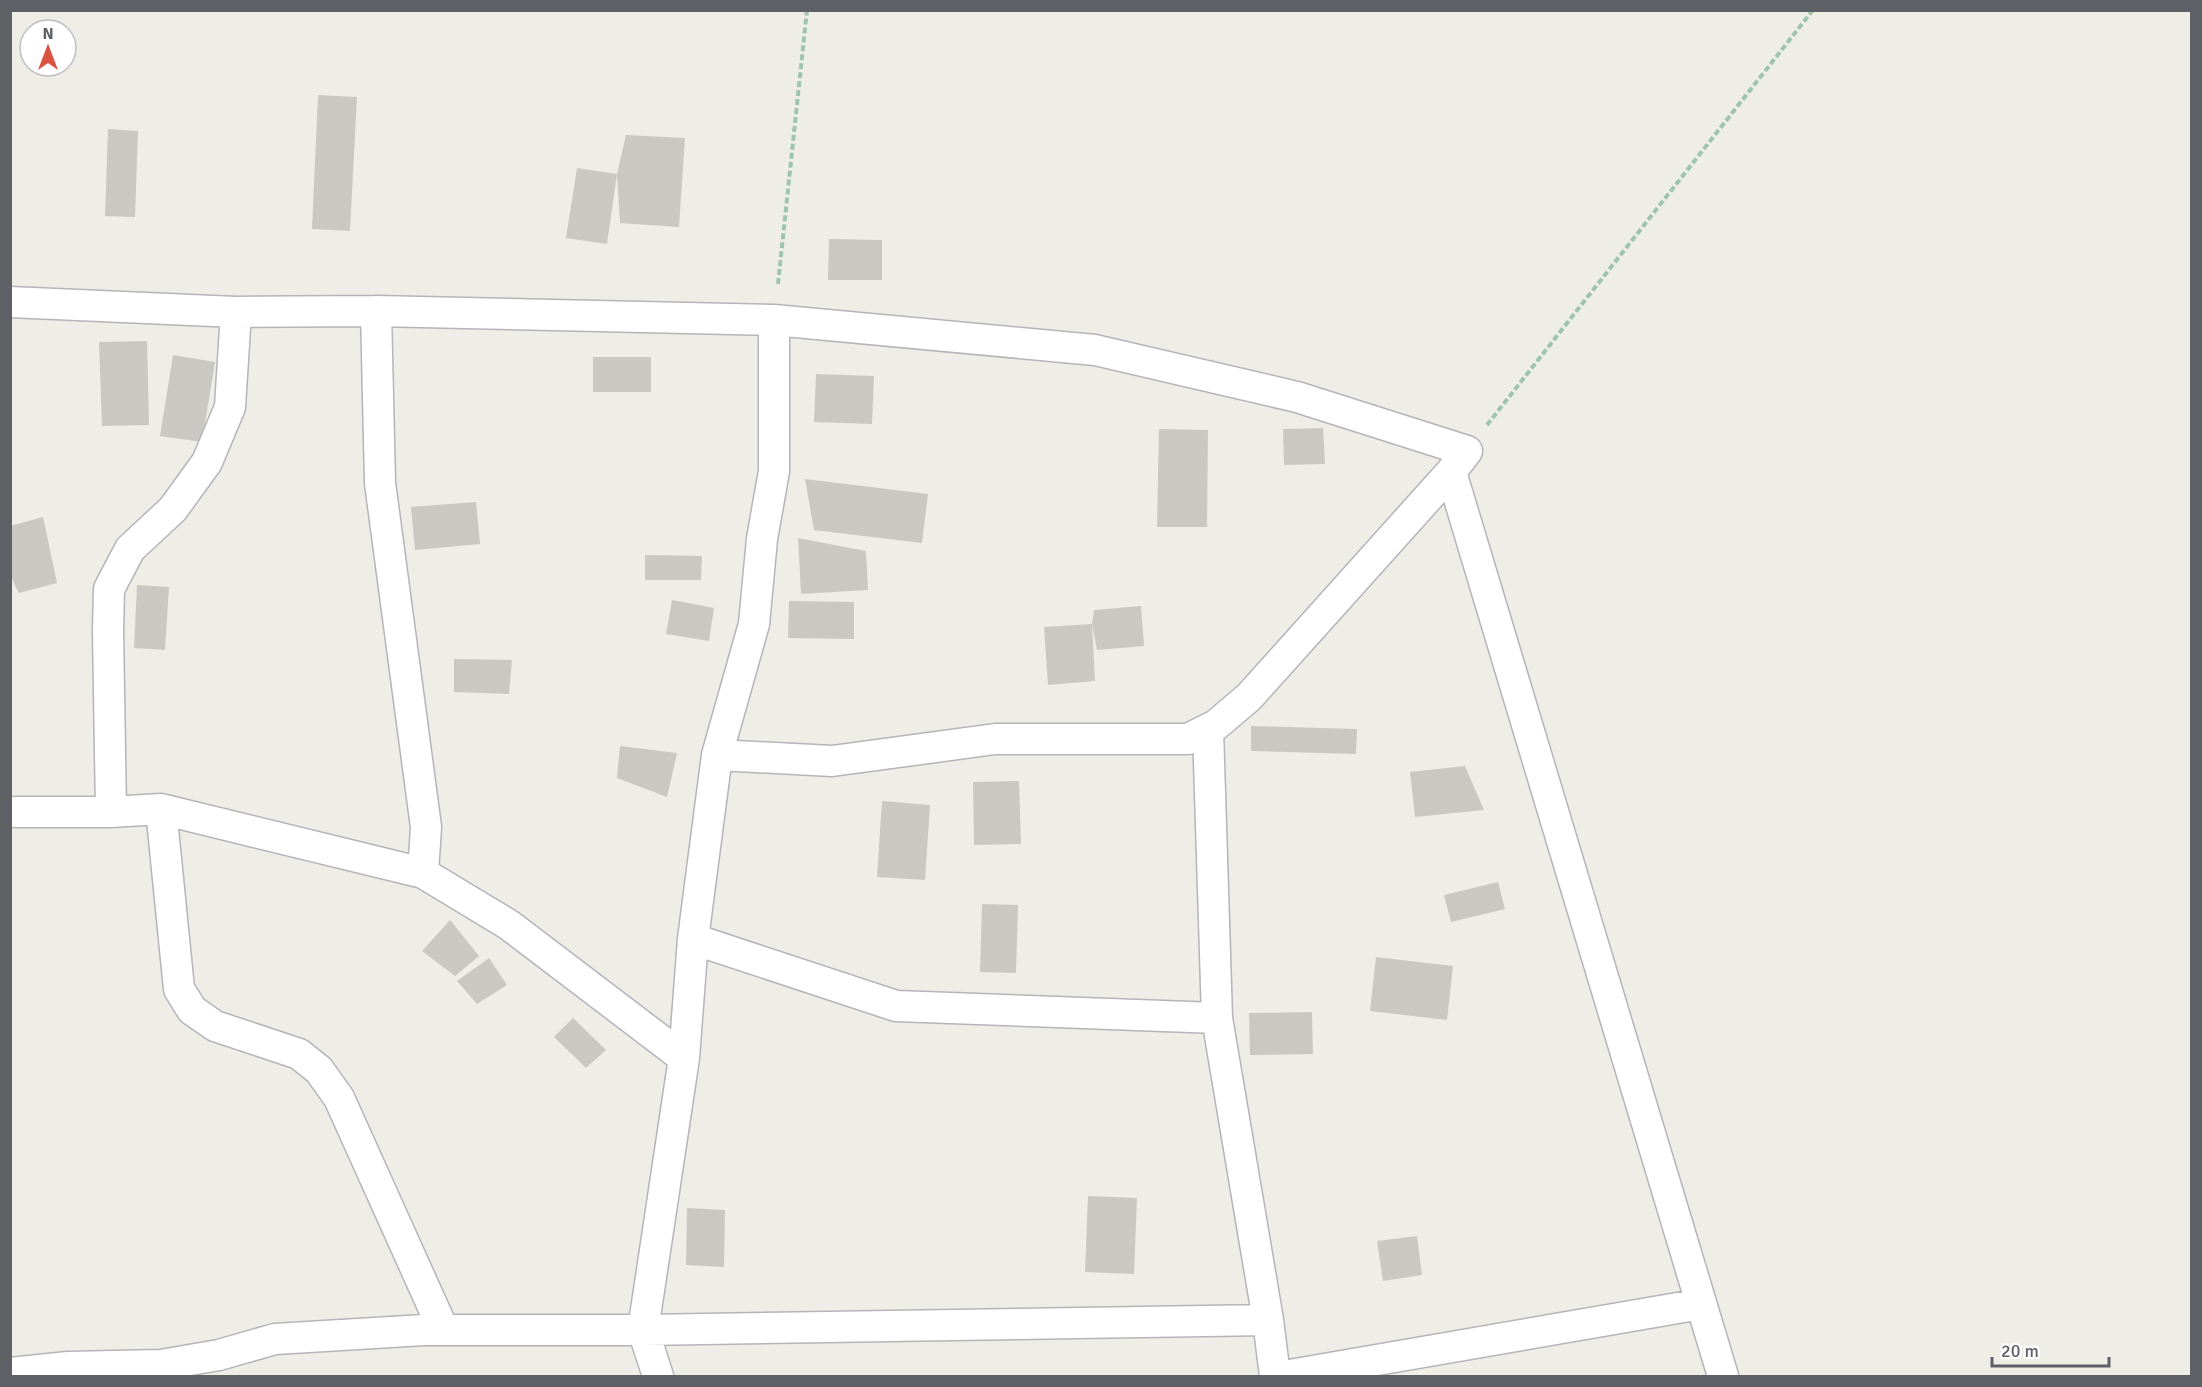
<svg xmlns="http://www.w3.org/2000/svg" width="2202" height="1387" viewBox="0 0 2202 1387" font-family="Signika,sans-serif">
  <style>
    .building { fill: #cac8c2 }
    .lines { fill: none; stroke-linecap: round; stroke-linejoin: round }
    .street-casing { stroke: #b3b5b9; stroke-width: 33 }
    .path { stroke: #9ec4ab; stroke-width: 4; stroke-dasharray: 6 3; stroke-linecap: butt }
    .street { stroke: #fff; stroke-width: 30 }
  </style>
  <rect width="100%" height="100%" fill="#eeede6"/>
  <path class="building" d="M318,95L357,97L350,231L312,229Z
    M108,129L138,131L135,217L105,216Z
    M626,135L685,138L679,227L620,223L617,174Z
    M577,168L617,174L607,244L566,238Z
    M829,239L882,240V280H828Z
    M147,341L149,425L102,426L99,342Z
    M173,355L215,362L202,442L160,436Z
    M593,357H651V392H593Z
    M816,374L874,376L872,424L814,422Z
    M1323,428L1325,464L1284,465L1283,429Z
    M1159,429L1208,430L1207,527H1157Z
    M805,479L928,494L922,543L814,530Z
    M476,502L480,544L415,550L411,507Z
    M43,517L57,583L19,593L10,575V526Z
    M798,538L866,551L868,590L801,594Z
    M645,555L702,556L701,580H645Z
    M137,585L169,587L165,650L134,648Z
    M672,600L714,608L709,641L666,634Z
    M789,601L854,602V639L788,638Z
    M1141,606L1144,646L1097,650L1092,624L1094,610Z
    M1092,624L1095,681L1048,685L1044,627Z
    M454,659L512,660L509,694L454,692Z
    M1251,726L1357,729L1356,754L1251,751Z
    M620,746L677,753L667,797L617,778Z
    M1465,766L1484,810L1415,817L1410,772Z
    M1019,781L1021,844L974,845L973,782Z
    M882,801L930,805L925,880L877,877Z
    M1498,882L1505,909L1451,922L1444,895Z
    M982,904L1018,905L1016,973L980,972Z
    M450,920L479,956L455,976L422,951Z
    M1376,957L1453,966L1447,1020L1370,1011Z
    M489,958L507,985L477,1004L457,981Z
    M1312,1012L1313,1054L1250,1055L1249,1013Z
    M573,1018L606,1050L586,1068L554,1037Z
    M1088,1196L1137,1198L1134,1274L1085,1272Z
    M687,1208L725,1210L724,1267L686,1265Z
    M1417,1236L1422,1275L1383,1281L1377,1241Z"/>
  <g class="lines">
    <defs>
      <path id="street" d="M10,302L236,312L376,311L774,320L1095,350L1297,397L1467,451L1451,472L1249,697L1216,725L1188,739H995L832,761L717,755
        M376,311L380,483L426,827L423,873
        M1451,472L1723,1376
        M1208,729L1217,1018L1268,1320L1275,1376
        M161,809L179,989L192,1010L215,1026L299,1054L319,1070L339,1098L443,1329
        M10,812H111L161,809L423,873L509,925L684,1058
        M111,812L108,631L109,589L130,549L173,509L207,462L230,407L236,312
        M693,939L896,1006L1217,1018
        M10,1373L68,1367L161,1365L219,1355L275,1339L424,1330H643L1268,1320
        M658,1376L643,1330L684,1058L693,939L717,755L754,624L762,539L774,471V320
        M1284,1376L1701,1304"/>
    </defs>
    <use href="#street" class="street-casing"/>
    <path class="path" d="M778,284L807,10
      M1487,425L1813,10"/>
    <use href="#street" class="street"/>
  </g>
  <rect width="2202" height="1387" fill="none" stroke="#5d6065" stroke-width="24"/>
  <g transform="translate(48 48)"><circle r="28" fill="#ffffff" stroke="#bebfc1" stroke-width="1.5"/>
  <path d="M0-4.5L10 22L0 15L-10 22Z" fill="#da5340"/>
  <text y="-9" font-size="16" font-weight="bold" text-anchor="middle" fill="#5d6065">N</text>
  </g>
  <path d="M1992 1357v9h117v-9" fill="none" stroke="#5d6065" stroke-width="3"/>
  <text x="2001" y="1357" font-size="18" fill="#5d6065" stroke="#ffffff" stroke-width="4.5" paint-order="stroke">20 m</text>
</svg>
